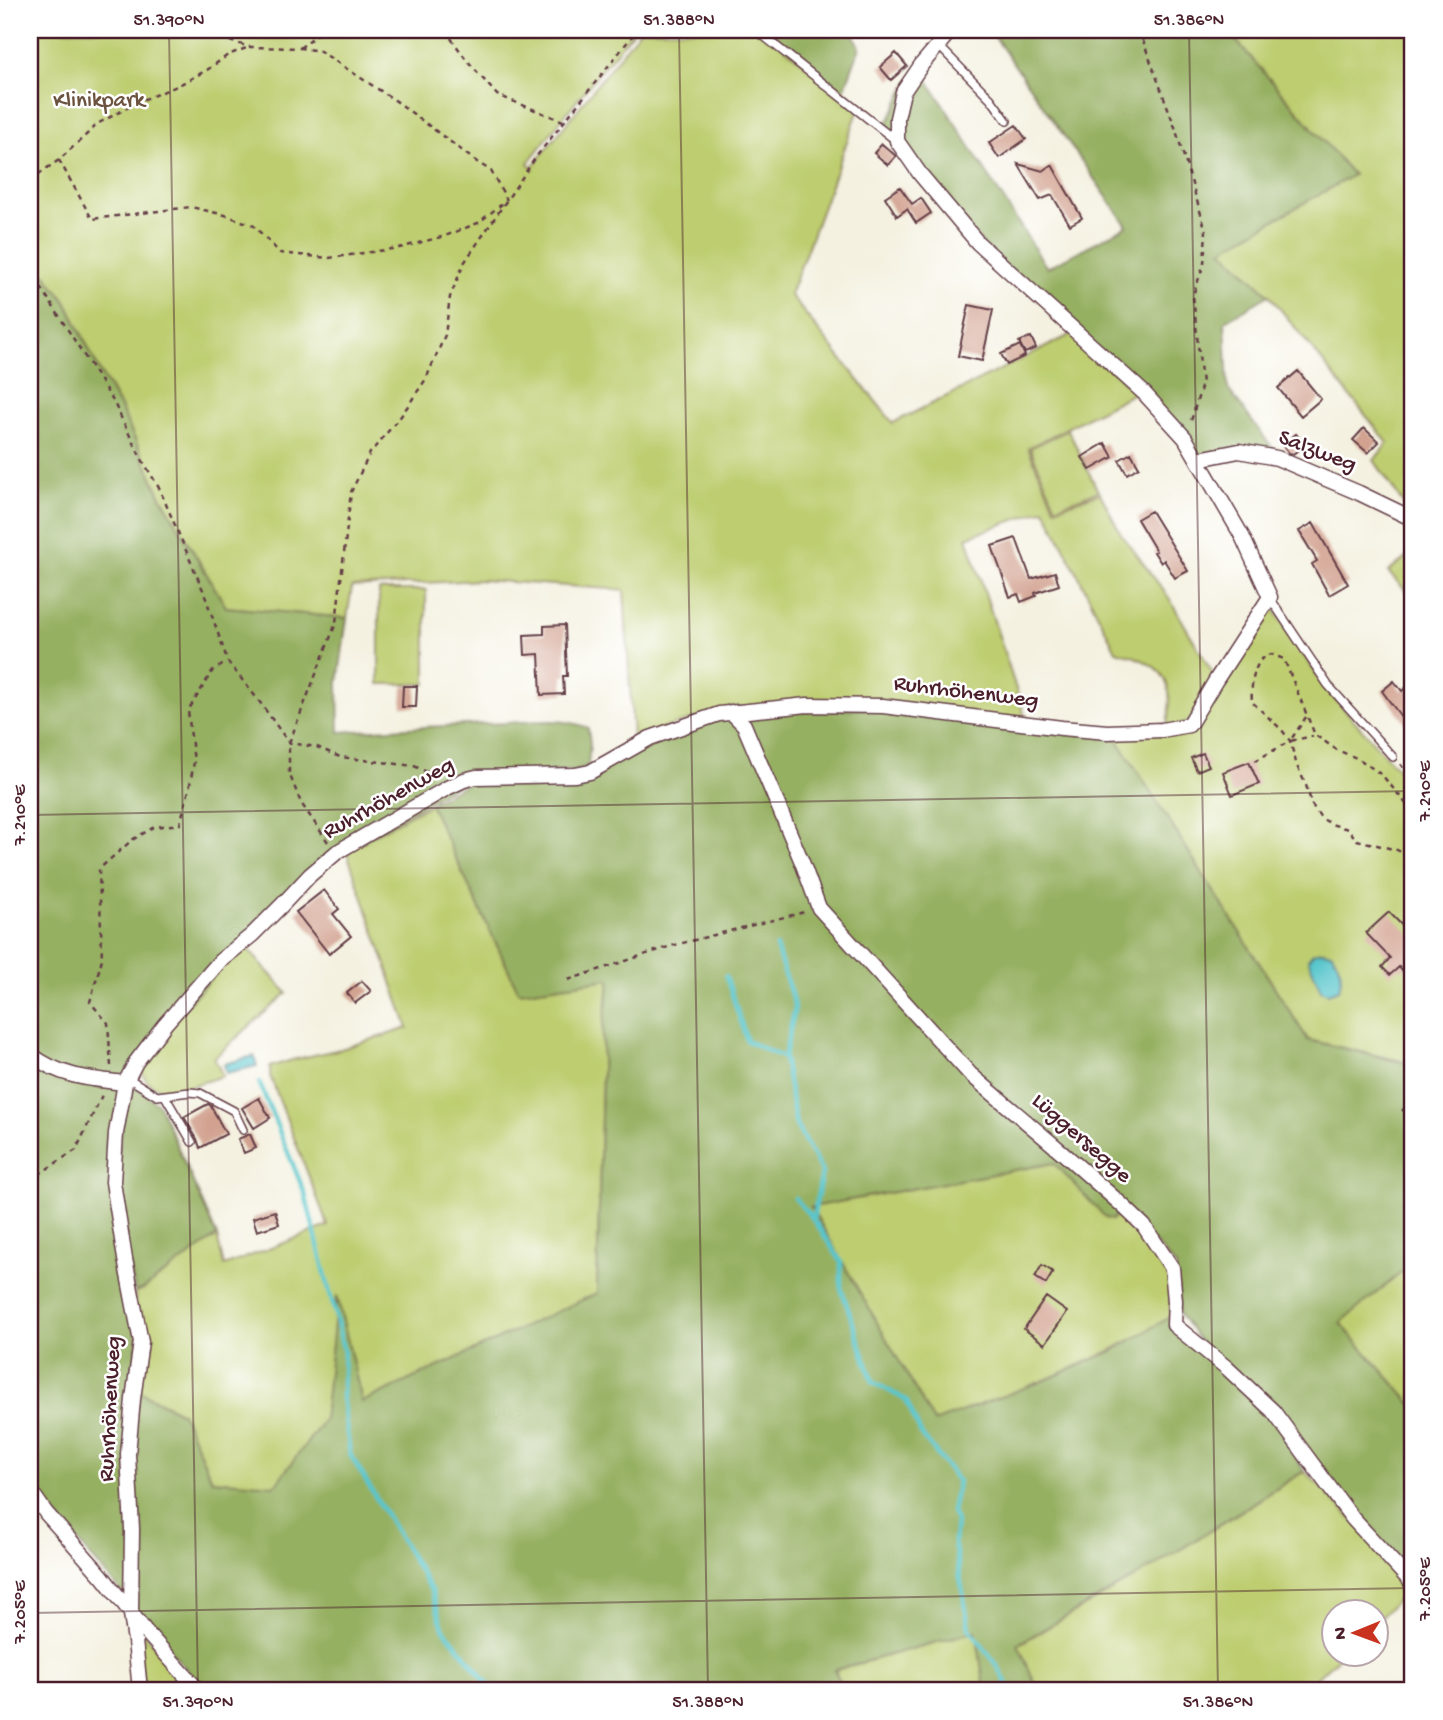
<svg xmlns="http://www.w3.org/2000/svg" width="1443" height="1720" viewBox="0 0 1443 1720" font-family="'Gochi Hand',sans-serif">
  <style>
    .green { fill: #bdcd70; stroke: #84764e; stroke-width: 2 }
    .forest { fill: #96b062; stroke: #706846; stroke-width: 2 }
    .water { fill: #58c6cc; stroke: #51727c; stroke-width: 2 }
    .lines { fill: none; stroke-linecap: round; stroke-linejoin: round }
    .stream { stroke: #58c6cc; stroke-width: 4.5 }
    .building { fill: #d2a18f }
    .lane-casing { stroke: #643e46; stroke-width: 10 }
    .street-casing { stroke: #643e46; stroke-width: 17 }
    .path { stroke: #643e46; stroke-width: 2.5; stroke-dasharray: 5 5; stroke-linecap: butt }
    .lane { stroke: #fff; stroke-width: 7 }
    .street { stroke: #fff; stroke-width: 14 }
    .ticks { fill: none; stroke: #4a1f2b; stroke-width: 2; stroke-opacity: 0.45 }
    .labels { text-anchor: middle; dominant-baseline: central; stroke-width: 5; stroke-linejoin: round; paint-order: stroke }
    .park-label { font-size: 23px; fill: #6c5340; stroke: #fff }
    .street-label { font-size: 23px; fill: #4a1f2b; stroke: #fff }
    .neatline { fill: none; stroke: #4a1f2b; stroke-width: 2.5 }
    .ticks-label { font-size: 18px; text-anchor: middle; fill: #4a1f2b }
  </style>
  <rect width="100%" height="100%" fill="#fff"/>
  <filter id="ink" filterUnits="userSpaceOnUse"><feTurbulence type="fractalNoise" baseFrequency=".0143" numOctaves="2"/><feDisplacementMap in="SourceGraphic" scale="14" xChannelSelector="R" yChannelSelector="G"/><feConvolveMatrix kernelMatrix="1 2 1 2 8 2 1 2 1" color-interpolation-filters="sRGB"/></filter>
  <filter id="wash" filterUnits="userSpaceOnUse"><feTurbulence type="fractalNoise" baseFrequency=".00686" numOctaves="4" result="noise"/><feDisplacementMap in="SourceGraphic" scale="28" xChannelSelector="R" yChannelSelector="G"/><feGaussianBlur stdDeviation="1.57" result="paint"/><feColorMatrix in="noise" values="0 0 0 0 0 0 0 0 0 0 0 0 0 0 0 0 0 1.4 0 .05"/><feComposite in="paint" operator="in"/></filter>
  <g filter="url(#wash)">
    <rect width="100%" height="100%" fill="#f4f1e0"/>
    <path class="green" d="M30,30H634L564,116L528,163L532,167L640,30H763L859,109L790,295L893,423L1072,334L1138,391L1028,448L1055,508L1100,493L1120,532L1169,598L1215,677L1189,722L1166,728C1178,679 1162,663 1116,651L1045,509L967,537L1026,720L731,707L633,738L624,590L481,580L352,587L347,618L226,607L160,495L121,408L99,370L66,301L30,255Z
      M1227,30H1413V516L1410,514L1374,460L1388,443L1269,295L1221,250L1353,175Z
      M1068,430L1098,491L1056,507L1030,448Z
      M1413,552V598L1388,572Z
      M379,590H426V684H379Z
      M1272,606L1325,688L1413,786V1061L1411,1063L1308,1040L1115,736L1193,725Z
      M430,804L519,992L610,979L603,1029L597,1294L362,1402L337,1298L324,1420L275,1486L212,1480L182,1413L139,1391L135,1292L143,1289L217,1236L224,1266L328,1226L270,1076V1067L292,1060L341,1049L408,1028L346,850Z
      M245,946L287,993L214,1058L223,1076C193,1084 148,1108 139,1063L198,991Z
      M1054,1163L1106,1217L1113,1219L1123,1207L1171,1271L1170,1317C1118,1350 1067,1372 1009,1394C984,1403 959,1414 933,1422L811,1207Z
      M1413,1263V1405L1340,1323Z
      M1305,1471L1360,1528L1413,1585L1377,1620L1376,1612H1334V1654H1342L1304,1690H1038L1018,1645L1153,1567Z
      M136,1625L195,1690H144Z
      M977,1631L986,1690H842L835,1670Z"/>
    <path class="forest" d="M766,30H851L860,47L843,93Z
      M990,30H1227L1353,175L1222,250L1269,295L1225,321L1228,389L1277,454L1199,456L980,241L885,127L908,83L920,68L1047,268L1127,226Z
      M30,255L66,302L100,372L121,409L160,495L226,607L347,618L338,683L339,732C395,729 451,725 508,723C534,722 564,717 588,728L590,744L588,766L577,771L474,774L309,873L134,1062L114,1133L137,1343L131,1388L182,1413L212,1480L275,1485L324,1420L337,1295L362,1402L597,1293L603,1028L610,979L519,992L430,804L469,782L580,778L627,752L725,715L884,708L1115,736L1308,1040L1411,1064L1413,1061V1263L1340,1323L1413,1405V1581L1328,1491L1273,1410L1205,1348L1180,1315L1176,1266L1122,1207L1112,1220L1105,1217L1054,1163L811,1207L934,1422L1048,1379L1114,1350L1170,1317L1271,1414L1304,1471L1149,1569L1018,1644L1038,1690H985L976,1631L835,1670L842,1690H204L30,1485Z
      M128,1080L159,1105L217,1236L143,1289L135,1292L115,1181Z"/>
    <path class="water" d="M1322,951L1332,953C1340,967 1344,973 1339,989L1328,993L1321,990L1308,959L1313,953Z
      M254,1056L257,1066L226,1073L224,1064Z"/>
    <g class="lines">
      <path class="stream" d="M776,947L795,1007L784,1058L796,1125L822,1172L813,1219L841,1261V1288L873,1382L906,1400L921,1434L958,1481L952,1511L956,1521L954,1542L969,1628L997,1665L1010,1690
        M726,976L747,1041L784,1058
        M259,1082L305,1194L335,1313L344,1353L342,1396L350,1454L432,1592L443,1628L488,1684L499,1690
        M795,1198L813,1219"/>
    </g>
    <g id="blocks">
      <path class="building" d="M896,53L907,66L891,80L880,67Z
        M1016,125L1026,139L999,158L989,143Z
        M882,144L896,156L888,165L874,153Z
        M1018,164L1043,171L1052,165L1082,218L1070,225L1052,195L1040,200Z
        M900,187L912,204L921,198L931,213L916,223L907,209L897,216L885,197Z
        M969,305L993,310L982,361L958,356Z
        M1031,337L1036,348L1025,353L1019,342Z
        M1020,345L1025,356L1007,365L1001,354Z
        M1298,371L1321,399L1301,416L1278,388Z
        M1364,428L1379,442L1368,453L1353,440Z
        M1296,434L1305,445L1293,454L1289,453L1283,445Z
        M1105,443L1113,457L1090,470L1082,457Z
        M1131,453L1139,467L1127,474L1119,460Z
        M1151,511L1188,571L1175,578L1164,560L1161,563L1154,552L1156,551L1137,519Z
        M1313,523L1348,584L1329,595L1312,564L1317,561L1299,531Z
        M1016,538L1031,579L1055,572L1059,585L1035,593L1036,596L1021,602L1018,594L1010,597L992,546Z
        M565,625L567,676H563L564,694L541,695L539,654L525,655L524,635L544,634V626Z
        M1394,681L1402,691L1413,682V733L1382,691Z
        M403,686H417L416,707H402Z
        M1203,753L1209,766L1197,771L1191,758Z
        M1249,762L1259,784L1232,795L1223,772Z
        M324,890L339,909L333,914L351,936L329,954L296,912Z
        M1389,912L1413,937V960L1402,971L1399,967L1390,975L1382,967L1390,958L1366,933Z
        M362,981L371,991L355,1003L347,993Z
        M259,1098L270,1118L254,1128L242,1108Z
        M208,1104L211,1106L226,1134L200,1148L197,1139L184,1117Z
        M250,1134L256,1148L244,1153L238,1139Z
        M275,1211L279,1224L257,1231L253,1218Z
        M1042,1265L1053,1272L1046,1284L1035,1277Z
        M1046,1297L1067,1312L1045,1344L1024,1329Z"/>
    </g>
  </g>
  <g filter="url(#ink)">
    <use href="#blocks" fill-opacity="0" stroke="#643e46" stroke-width="2"/>
    <g class="lines">
      <defs>
        <path id="lane" d="M756,30L895,140
          M939,46L991,99L1007,121
          M1270,598L1328,685L1393,757
          M128,1078L157,1096L190,1092L200,1093L234,1111L243,1130
          M165,1096L192,1142"/>
        <path id="street" d="M1199,459L1239,451L1277,458L1359,493L1413,519
          M731,712L744,725L802,862L819,908L970,1074L1063,1153L1122,1205L1144,1226L1172,1268L1175,1301L1174,1325L1227,1368L1273,1411L1353,1519L1413,1584
          M30,1054C60,1077 88,1079 125,1083
          M30,1490L46,1513L102,1576L147,1633L198,1690
          M140,1690L135,1641L131,1614L132,1529L128,1454L133,1399L141,1342L125,1259L113,1182L116,1133L125,1083L136,1062L165,1024L220,961L252,935L282,905L310,875L337,852L447,788L464,780L476,777L575,775L590,772L650,738L719,714L807,705L883,706L1062,728L1107,732L1162,730L1189,725L1216,680L1270,597L1242,536L1185,438L1144,393L978,243L920,174L897,141V118L903,92L922,64L951,30"/>
      </defs>
      <use href="#lane" class="lane-casing"/>
      <use href="#street" class="street-casing"/>
      <path class="path" d="M213,30L229,41L250,47L300,48L320,51L399,103L477,162L491,171L507,200
        M445,30L466,59L497,95L563,121
        M1139,30L1175,127L1206,231L1204,264L1193,295L1202,384L1191,421
        M300,48L322,30
        M59,160L92,219L191,207L225,215L253,225L280,253L329,258L399,248L445,236L478,223L502,204
        M30,180L59,160L99,123L140,101L177,86L207,70L228,55L249,47
        M30,270L113,401L140,456L159,488L203,590L228,662L259,701L289,743L317,747L340,757L414,766L434,775L437,778
        M1306,717L1290,741L1313,736
        M1255,761L1290,741
        M1400,764L1413,779
        M1413,812L1382,775L1359,759L1337,750L1315,735L1284,659L1271,654C1269,655 1262,658 1261,660C1252,670 1251,690 1252,702L1282,730L1290,741L1297,766L1306,785L1312,805L1321,818L1331,824L1348,829L1357,840L1397,850L1413,858
        M328,842L301,803L289,773V743L336,623L351,492L370,453L401,416L426,379L445,335L450,297L464,263L536,157L637,30
        M568,980L671,946L804,912
        M111,1066L108,1023L90,1002L102,959L99,869L132,840L154,827L180,824L189,790L194,762L188,711L213,670L228,662
        M1402,1111L1413,1100
        M30,1180L76,1150L102,1095"/>
      <use href="#lane" class="lane"/>
      <use href="#street" class="street"/>
    </g>
  </g>
  <path class="ticks" d="M169,30L198,1690M679,30L708,1690M1189,30L1218,1690M30,815L1413,791M30,1613L1413,1588"/>
  <g class="labels">
    <g class="park-label">
      <text x="99" y="101">Klinikpark</text>
    </g>
    <g class="street-label">
      <text transform="translate(1317 452) rotate(21)">Salzweg</text>
      <text transform="translate(966 693) rotate(7)">Ruhrhöhenweg</text>
      <text transform="translate(389 799) rotate(-29)">Ruhrhöhenweg</text>
      <text transform="translate(1081 1139) rotate(41)">Lüggersegge</text>
      <text transform="translate(111 1409) rotate(-87)">Ruhrhöhenweg</text>
    </g>
  </g>
  <rect width="1443" height="1720" fill="none" stroke="#fff" stroke-width="77"/>
  <g transform="translate(1355 1633) rotate(269)"><circle r="33" fill="#ffffff" stroke="#b7a5aa" stroke-width="2"/>
  <path d="M0-5L12 26L0 18L-12 26Z" fill="#c8321e"/>
  <text y="-10" font-size="19" font-weight="bold" text-anchor="middle" fill="#4a1f2b">N</text>
  </g>
  <rect x="38" y="38" width="1366" height="1644" class="neatline"/>
  <g class="ticks-label">
    <text x="169" y="25">51.390°N</text>
    <text x="679" y="25">51.388°N</text>
    <text x="1189" y="25">51.386°N</text>
    <text transform="translate(1424 791) rotate(-90)" y="6">7.210°E</text>
    <text transform="translate(19 815) rotate(-90)" y="6">7.210°E</text>
    <text transform="translate(1424 1589) rotate(-90)" y="6">7.205°E</text>
    <text transform="translate(19 1612) rotate(-90)" y="6">7.205°E</text>
    <text x="198" y="1707">51.390°N</text>
    <text x="708" y="1707">51.388°N</text>
    <text x="1218" y="1707">51.386°N</text>
  </g>
</svg>
